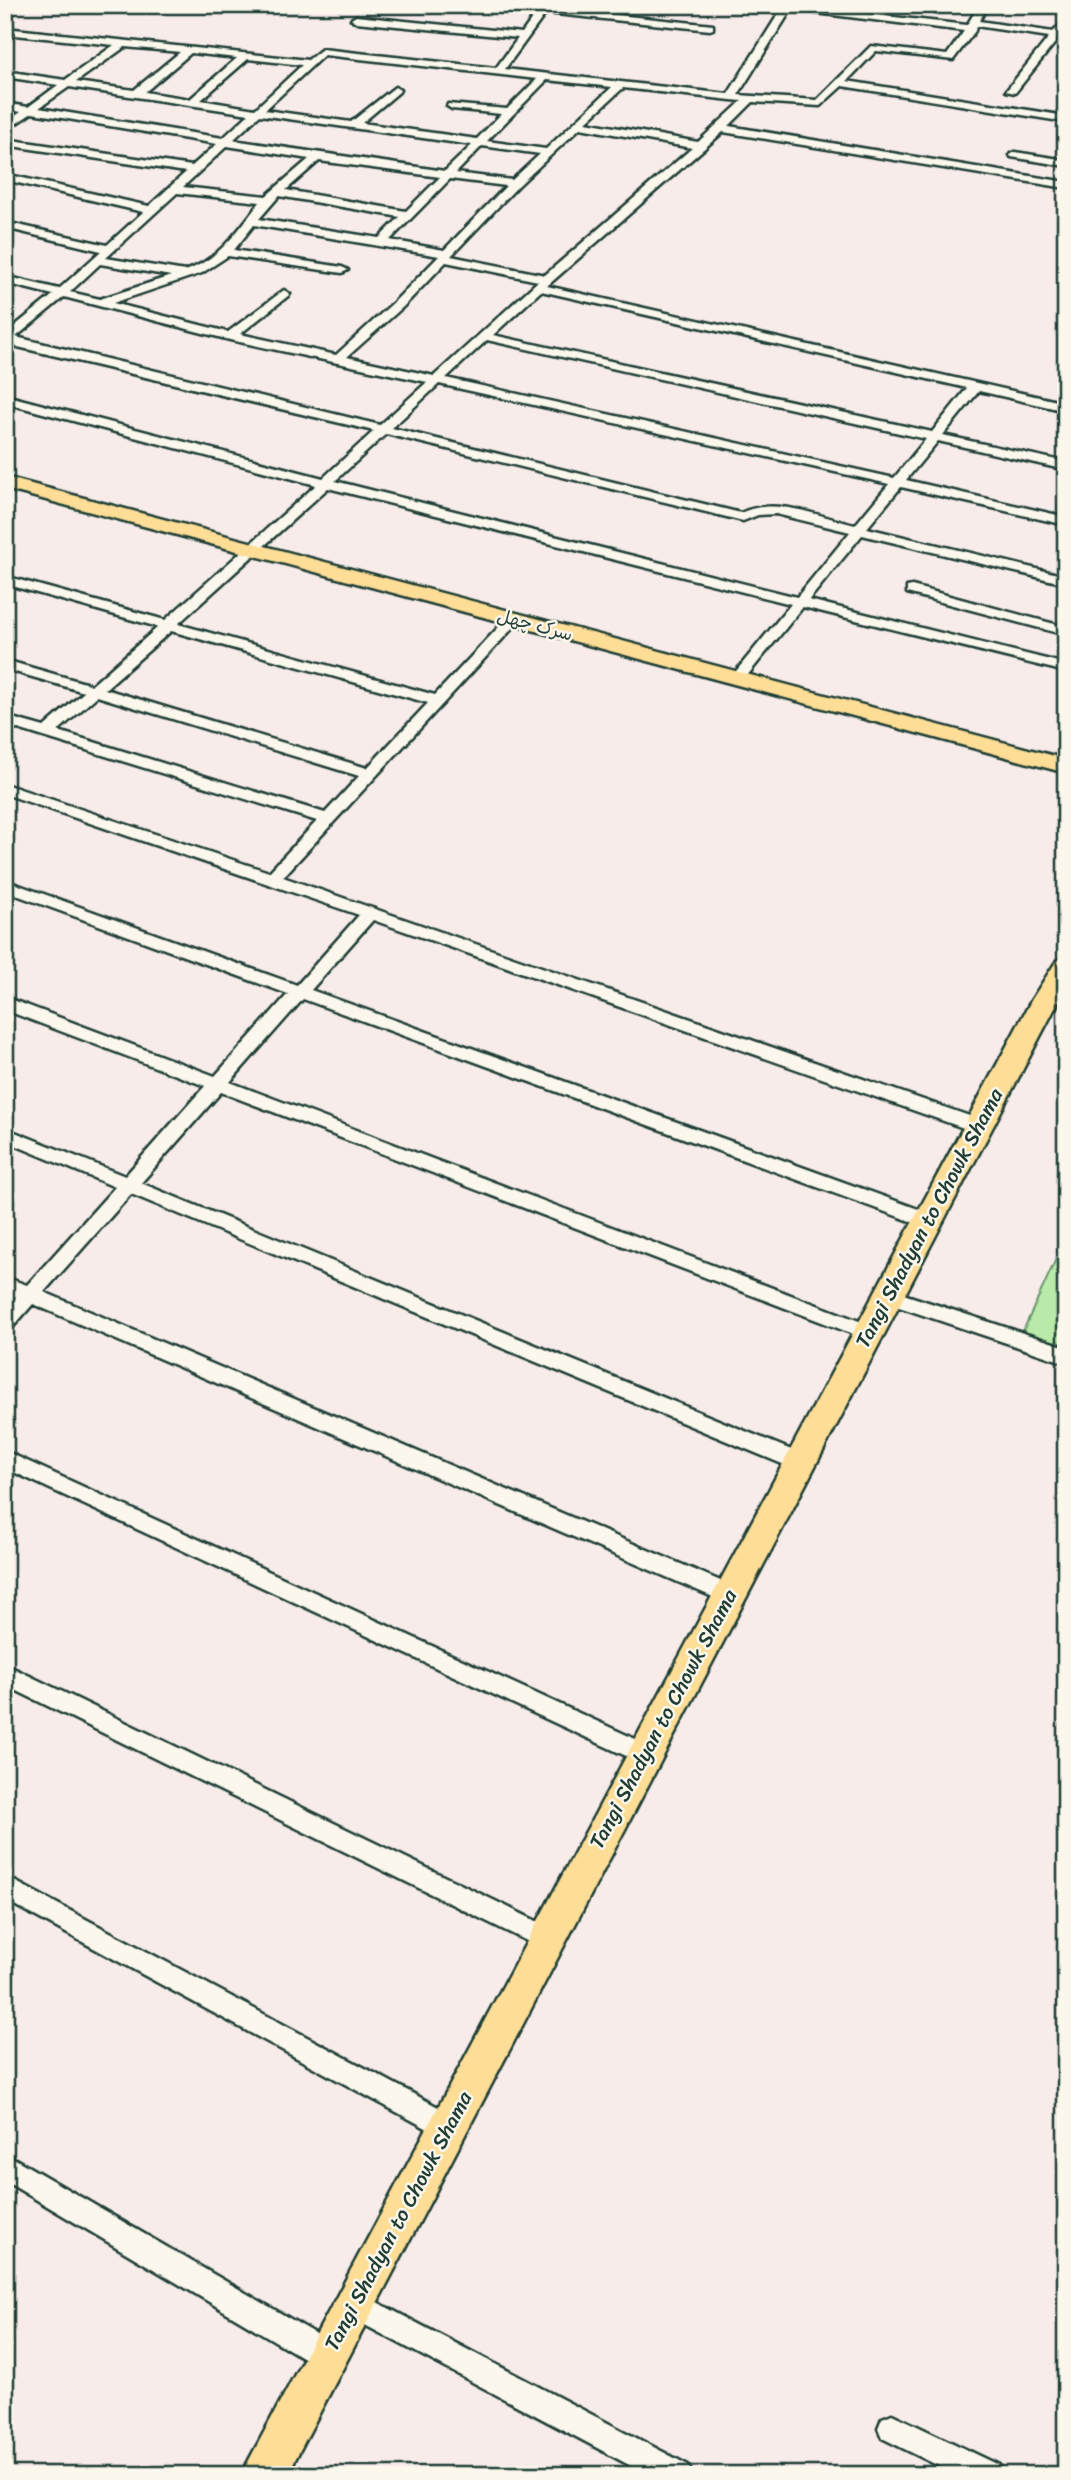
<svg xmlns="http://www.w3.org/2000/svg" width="1071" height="2480" viewBox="0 0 1071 2480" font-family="Sriracha,'Playpen Sans Arabic',sans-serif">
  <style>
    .green { fill: #b9eaa9; stroke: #6c946e; stroke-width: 2 }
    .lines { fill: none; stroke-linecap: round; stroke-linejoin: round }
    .minor-casing { stroke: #1f3d34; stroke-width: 5 }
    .primary-casing { stroke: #1f3d34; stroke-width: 5 }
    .minor { fill: #fbf7ec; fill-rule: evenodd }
    .primary { fill: #fedd96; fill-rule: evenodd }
    .labels { text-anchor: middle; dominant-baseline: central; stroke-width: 5; stroke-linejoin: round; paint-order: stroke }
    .far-street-label { font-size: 18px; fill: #1f3d34; stroke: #fbf7ec }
    .street-label { font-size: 21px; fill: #1f3d34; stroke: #fbf7ec }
  </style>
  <rect width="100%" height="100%" fill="#f8ecea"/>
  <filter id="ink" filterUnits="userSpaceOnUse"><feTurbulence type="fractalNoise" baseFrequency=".0143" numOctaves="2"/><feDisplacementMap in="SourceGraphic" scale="14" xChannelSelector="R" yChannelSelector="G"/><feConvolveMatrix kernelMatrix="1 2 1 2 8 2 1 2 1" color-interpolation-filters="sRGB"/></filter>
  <g filter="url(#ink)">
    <path class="green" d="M1066,1237V1346L1022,1333Z"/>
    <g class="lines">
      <defs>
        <path id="minor" d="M489,5H552L550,8L713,25V29L710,30L546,13L505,69L728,94L784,5L967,25L979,5H989L979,21L1053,32L1066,19V29L1015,93L1006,91L1049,37L976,26L975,31L953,60L876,51L847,81L1066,116V122L842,86L820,106L753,102L729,126L1066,182V188L723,132L547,286L1066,403V411L979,391L943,435L1066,462V470L938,441L906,480L1066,517V525L901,487L867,528L1066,576V584L862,535L809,600L1066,664V672L803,607L742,682H732L730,679L732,676L791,604L328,488L178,624L435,695L509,616H519L521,619L283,877L984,1121L987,1126L984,1131H972L373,920L311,990L935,1215L938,1220L935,1225H921L303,999L230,1082L875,1327L878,1332L875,1337L868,1340L861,1337L221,1092L141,1183L806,1456L810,1462L806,1468L799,1470L792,1468L131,1194L44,1292L737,1588L740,1595L737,1602L729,1604L33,1304L12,1328L5,1330V1310L16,1297L5,1292V1277L27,1285L115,1187L5,1141V1128L125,1176L205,1086L5,1010V997L215,1076L288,994L5,891V880L297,985L359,915L5,794V784L269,872L317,821L5,725V716L44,727L84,692L5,669V660L92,685L158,627L5,584V576L165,620L316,485L5,403V395L323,478L374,431L5,344V334L53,295L5,283V276L59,289L101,251L5,228V222L107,245L143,212L5,180V174L149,206L186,172L5,145V139L192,166L217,144L32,113L5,131V123L21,112L5,109V103L28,107L58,85L5,77V71L65,80L114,45L5,34V28L308,60L322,49L496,68L518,38L356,22L351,19L356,16L522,33L537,12ZM791,10L964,31L947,55L871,46L817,100L738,95ZM125,47L180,52L134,90L76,82ZM191,53L237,58L190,99L145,92ZM324,55L537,79L507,109L448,104L447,106L452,109L501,114L477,139L362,123L399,92L400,90L395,87L351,122L265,110ZM248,59L302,65L255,109L201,100ZM547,80L612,87L546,149L487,141ZM69,87L249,114L223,138L39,108ZM623,88L731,100L742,101L698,142L586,122ZM260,115L472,145L445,171L233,140ZM580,128L692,148L545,275L451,256L518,186ZM227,146L309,159L266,196L183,187ZM482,146L540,154L512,180L456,173ZM319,161L440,177L406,211L286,190ZM450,179L506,186L444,250L390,240ZM177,193L260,202C239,229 219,260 185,271L106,258ZM279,196L400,217L379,238L259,219ZM254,225L439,256L395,301L336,355L240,334L288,296L290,294L284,290L228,332L113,303L202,273L228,256L342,273L348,270L342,267L234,250ZM446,262L538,281L434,376L347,357L403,307ZM100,264L171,276L100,299L70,292ZM541,291L967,388L932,432L493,335ZM64,297L230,340L427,382L380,425L16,337ZM487,340L926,439L894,478L446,378ZM439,384L889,484L855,525C821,517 775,496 741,513L392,428ZM386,434L743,521L758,515L776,514L850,532L797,597L335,481ZM171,631L428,703L367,768L105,689ZM97,696L359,776L325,813L58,731Z
          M1015,152L1066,160V166L1011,157L1010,155Z
          M912,586L1066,627V635L907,593V587Z
          M888,1289L1066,1347V1363L881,1301L878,1296L881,1291Z
          M5,1451L653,1747L657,1754L653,1761L645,1764L637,1761L5,1468Z
          M5,1664L555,1930L558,1938L555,1946L546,1950L537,1946L5,1685Z
          M5,1876L457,2117L461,2126L457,2135L448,2139L439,2135L5,1900Z
          M5,2153L337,2346L341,2356L337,2366L327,2370L317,2366L5,2181Z
          M354,2290L688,2465L692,2475H648L344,2314L340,2304L344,2294Z
          M892,2414L999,2465L1003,2475H957L882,2438L878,2428L882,2418Z"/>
        <path id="primary" d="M5,477L1066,759V773L5,489Z
          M1066,957V987L287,2475H241L1032,999L1057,960Z"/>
      </defs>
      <use href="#minor" class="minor-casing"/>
      <use href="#primary" class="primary-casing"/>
      <use href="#minor" class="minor"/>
      <use href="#primary" class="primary"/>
    </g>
  </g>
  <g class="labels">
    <g class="far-street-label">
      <text transform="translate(535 625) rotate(15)">سرک چهل</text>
    </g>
    <g class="street-label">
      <text transform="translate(929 1218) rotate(-62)">Tangi Shadyan to Chowk Shama</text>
      <text transform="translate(663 1719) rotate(-62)">Tangi Shadyan to Chowk Shama</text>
      <text transform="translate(398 2221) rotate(-62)">Tangi Shadyan to Chowk Shama</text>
    </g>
  </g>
  <rect width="1071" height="2480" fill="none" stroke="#fbf7ec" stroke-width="28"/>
  <rect x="14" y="14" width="1043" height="2452" fill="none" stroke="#1f3d34" stroke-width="2.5" filter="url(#ink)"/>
</svg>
